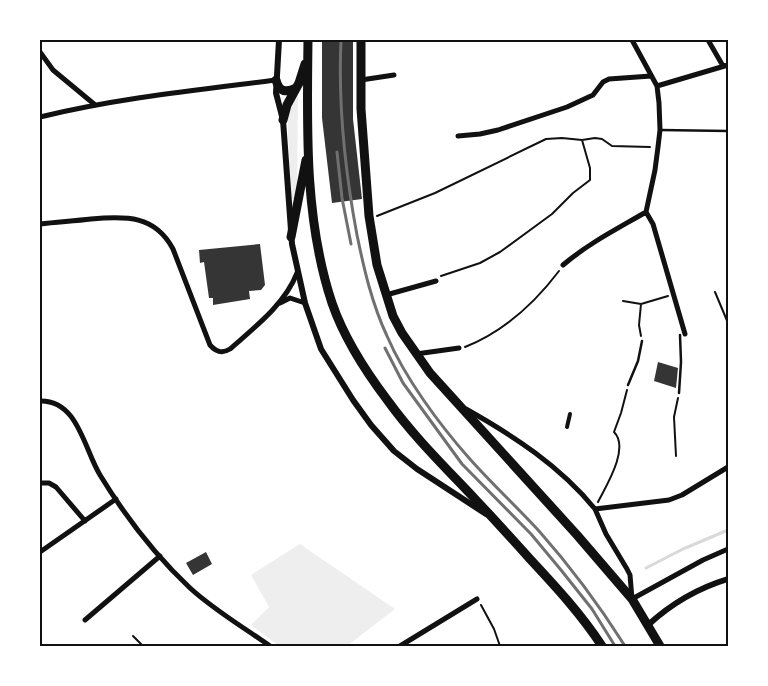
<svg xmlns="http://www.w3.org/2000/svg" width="768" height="686" viewBox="0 0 768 686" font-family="'IBM Plex Serif',serif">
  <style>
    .green { fill: #eee }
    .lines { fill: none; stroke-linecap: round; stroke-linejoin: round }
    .stream { stroke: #d9d9d9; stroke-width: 3 }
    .building { fill: #353535 }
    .path { stroke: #111; stroke-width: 2 }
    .service { stroke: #111; stroke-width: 2.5 }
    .pedestrian { stroke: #111; stroke-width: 4 }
    .minor { stroke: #111; stroke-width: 5 }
    .tertiary { stroke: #111; stroke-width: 6 }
    .trunk { stroke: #111; stroke-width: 9 }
    .rail { stroke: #707070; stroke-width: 3 }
    .neatline { fill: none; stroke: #111; stroke-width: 2 }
  </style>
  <rect width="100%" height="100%" fill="#fff"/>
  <path class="green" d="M298,93L297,188L294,199H292L288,137V111Z
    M300,544L395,609L347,646H279L251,625L269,607L251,575Z"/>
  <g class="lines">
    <path class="stream" d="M646,568L683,549L728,530"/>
  </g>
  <path class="building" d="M322,40H353V119L362,199L332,203L322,118Z
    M260,244L265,285L261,290L249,291L250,299L213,305V298H209L204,262L200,263L199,250Z
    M658,362L678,368L676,388L654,381Z
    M206,552L212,564L193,575L186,563Z"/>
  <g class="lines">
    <path class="path" d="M377,216L435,193L546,139L562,138L582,140L595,138L602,139L612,146L650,147
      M441,276L480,263L500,252L552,214L573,193L590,180V168L582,140
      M715,292L728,323
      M623,301L641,304L668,296
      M641,304L639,325L641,336
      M465,347C505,331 534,304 559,271
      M676,456L674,417L678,398
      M598,502C606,486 630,448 614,432L621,413L627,390
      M481,605L494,629L500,646
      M133,636L143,646"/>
    <path class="service" d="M660,130L728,131
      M628,385L638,361L642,341
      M679,393L681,362L680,335"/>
    <path class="pedestrian" d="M567,427L570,414"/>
    <path class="minor" d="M632,40L657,86L659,103L660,130L658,147L655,170L646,212
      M708,40L723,66
      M40,52L53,70L94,104
      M361,80L394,75
      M657,86L728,65
      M40,117C118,98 197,90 276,80
      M458,136L480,134L498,130L567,107L593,95L603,82L609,79L651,76
      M646,212L653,224L685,334
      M40,224C57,222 74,221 91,219C126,216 155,215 173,249L210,345C216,352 222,354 230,349C255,327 285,304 297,273
      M563,265C589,243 617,229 646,212
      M386,295L436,281
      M280,303L290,298L305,303
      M416,354L459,348
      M40,401C78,400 84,449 100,475C125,516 155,555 190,588C214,610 243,627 270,646
      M466,409C514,436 560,466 595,509L669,500L682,495L728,467
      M40,483H49L56,487L85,521
      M595,509L606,534L627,569L630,575L632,599L703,560L728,549
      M40,552L116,499
      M85,620L160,556
      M400,646L477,599"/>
    <path class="tertiary" d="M279,40L276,93L283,120L292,244L305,303L321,349L353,400L371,425L394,451L417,469L486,514
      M648,625C671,604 698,588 728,579"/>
    <path class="trunk" d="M308,40C307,127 304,219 332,303C344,338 366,372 388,401C414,437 446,468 476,500C494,519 512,539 530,559C556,587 581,614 602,646
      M361,40V109L369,216L377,265L393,316L402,333L430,373L577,535L632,599L660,646
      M276,80C279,92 286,93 296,88
      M283,120L287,105L299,83L305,64
      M291,237L306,160"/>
    <path class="rail" d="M341,40C338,105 345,171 357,235C364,269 372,304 387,336C405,378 439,424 469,458C491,483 516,506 539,531C571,567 599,605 625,646
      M337,152L342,198L351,244
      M385,348L403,383L462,464L531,534L561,570L592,609L615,646"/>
  </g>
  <rect width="768" height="686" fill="none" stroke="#ffffff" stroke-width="82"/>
  <rect x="41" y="41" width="686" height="604" class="neatline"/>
</svg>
